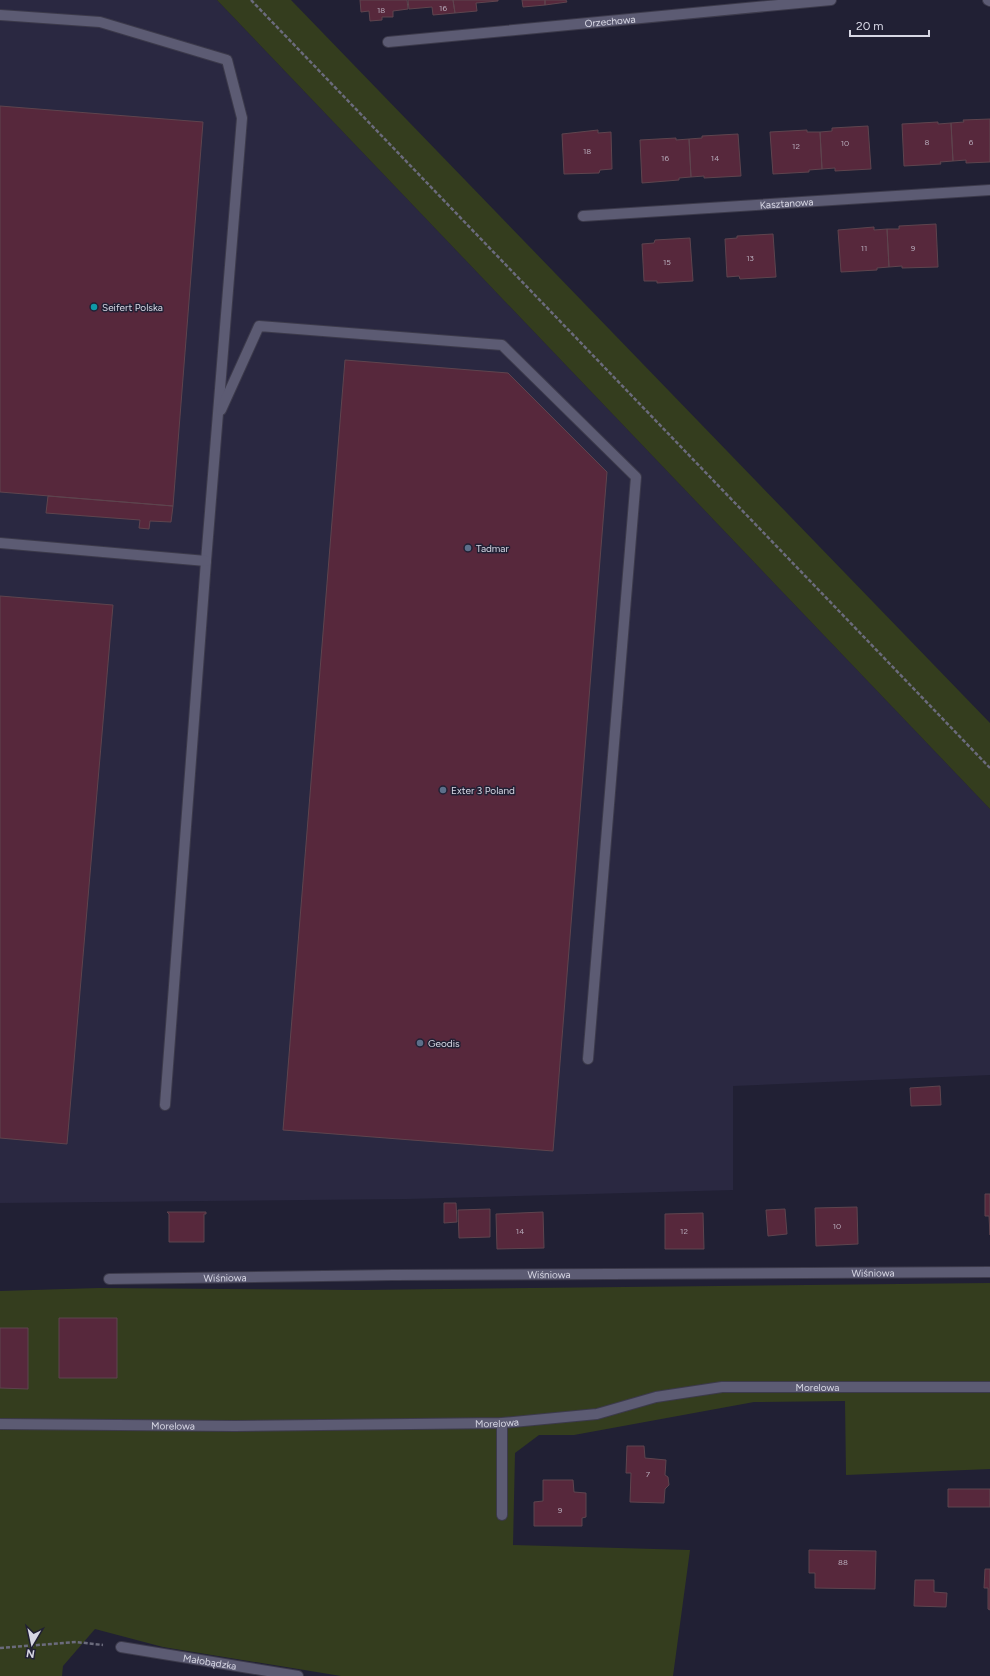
<svg xmlns="http://www.w3.org/2000/svg" width="990" height="1676" viewBox="0 0 990 1676" font-family="Figtree,sans-serif">
  <style>
    .built { fill: #2a2841 }
    .green { fill: #343d1e }
    .building { fill: #57283c; stroke: #5e444e }
    .lines { fill: none; stroke-linecap: round; stroke-linejoin: round }
    .minor-casing { stroke: #3c3a4b; stroke-width: 12 }
    .path { stroke: #6b6b7c; stroke-width: 2.5; stroke-dasharray: 4 2; stroke-linecap: butt }
    .minor { stroke: #5c5b73; stroke-width: 10 }
    .culture-dot { fill: #0f9aa8; stroke: #212034; stroke-width: 1.5 }
    .service-dot { fill: #5c6f8a; stroke: #212034; stroke-width: 1.5 }
    .labels { text-anchor: middle; dominant-baseline: central; stroke-width: 3; stroke-linejoin: round; paint-order: stroke }
    .number-label { font-size: 8px; fill: #b7abba }
    .street-label { font-size: 10px; fill: #d7d7e4; stroke: #212034 }
    .poi-label { font-size: 10px; fill: #d7d7e4; stroke: #212034; text-anchor: start }
  </style>
  <rect width="100%" height="100%" fill="#212034"/>
  <path class="built" d="M0,0H217L990,809V1075L733,1086V1190L407,1199L0,1203Z"/>
  <path class="green" d="M217,0H291L990,723V809Z
    M990,1283V1469L846,1475L845,1401L754,1402L574,1435H539L515,1453L513,1545L690,1550L673,1676H341L163,1647L95,1629L63,1666L62,1676H0V1291L99,1288L361,1290Z"/>
  <path class="building" d="M360,0H407L408,9L393,11V17H382V20L370,21L369,11L361,12Z
    M408,0H453L455,13L433,15L432,7L409,9Z
    M453,0H498V1L476,3L477,11L455,13Z
    M522,0H545V5L523,7Z
    M545,0H566L567,2L545,5Z
    M0,106L203,122L173,506L0,492Z
    M990,119V162L966,163V160L953,161L951,123L964,122L963,120Z
    M938,122V124L951,123L953,161L940,162L941,164L904,166L902,124Z
    M868,126L871,169L835,171V168L822,169L820,132L832,131V128Z
    M598,130V133L611,132L612,169L600,170L599,173L564,174L562,134Z
    M807,130V132H820L822,169L809,170V172L773,174L770,132Z
    M738,134L741,176L704,178V176L691,177L689,139L702,138V136Z
    M676,138V140L689,139L691,177L679,178V180L642,183L640,140Z
    M936,224L938,267L902,268V266L889,267L887,229H899V226Z
    M874,227V230L887,229L889,267L877,268V270L841,272L838,230Z
    M773,234L776,277L740,279L739,276L727,277L725,239L737,238V236Z
    M690,238L693,281L657,283V281H644L642,244L654,243L655,240Z
    M345,360L508,373L607,472L553,1151L283,1130Z
    M48,496L173,506L171,522L150,521L149,529L139,528L140,520L46,513Z
    M0,596L113,605L67,1144L0,1138Z
    M940,1086L941,1105L911,1106L910,1088Z
    M985,1194H990V1235L989,1216H985Z
    M444,1203H456L457,1222L444,1223Z
    M857,1207L858,1244L816,1246L815,1208Z
    M490,1209V1237L459,1238L458,1210Z
    M785,1209L787,1234L768,1236L766,1210Z
    M167,1212H206V1214H204V1242H169V1214Z
    M543,1212L544,1248L497,1249L496,1214Z
    M703,1213L704,1249H665V1214Z
    M59,1318H117V1378H59Z
    M0,1328H28V1389L0,1388Z
    M627,1446H644L645,1458L666,1460L665,1475L668,1477L669,1485L665,1489L664,1503L630,1502L631,1473H626Z
    M543,1480H573L574,1492L586,1493V1517L582,1518V1526H534V1502L543,1501Z
    M948,1489H990V1507H948Z
    M809,1550L876,1551L875,1589L815,1588V1573H809Z
    M985,1569H990V1610L988,1609V1588H984Z
    M915,1580H934V1592L947,1593L946,1607L914,1606Z"/>
  <g class="lines">
    <defs>
      <g id="minor">
        <path d="M988,0L990,1"/>
        <path d="M0,15L100,22L227,60L242,118L206,561L165,1105"/>
        <path id="s1" d="M388,42L831,0"/>
        <path id="s2" d="M583,216L990,190"/>
        <path d="M221,410L259,326L502,345L636,477L588,1059"/>
        <path d="M0,543L206,561"/>
        <path id="s3" d="M109,1279L393,1275L990,1272"/>
        <path d="M502,1423V1515"/>
        <path id="s4" d="M0,1424L235,1426L502,1423L597,1414L656,1397L722,1387H990"/>
        <path id="s5" d="M121,1647L298,1676"/>
      </g>
    </defs>
    <use href="#minor" class="minor-casing"/>
    <path class="path" d="M251,0L990,768
      M0,1648L76,1642L103,1645"/>
    <use href="#minor" class="minor"/>
  </g>
  <circle class="culture-dot" cx="94" cy="307" r="4"/>
  <g class="service-dot">
    <circle cx="468" cy="548" r="4"/>
    <circle cx="443" cy="790" r="4"/>
    <circle cx="420" cy="1043" r="4"/>
  </g>
  <g class="labels">
    <g class="number-label">
      <text x="443" y="8">16</text>
      <text x="381" y="10">18</text>
      <text x="927" y="142">8</text>
      <text x="971" y="142">6</text>
      <text x="845" y="143">10</text>
      <text x="796" y="146">12</text>
      <text x="587" y="151">18</text>
      <text x="665" y="158">16</text>
      <text x="715" y="158">14</text>
      <text x="864" y="248">11</text>
      <text x="913" y="248">9</text>
      <text x="750" y="258">13</text>
      <text x="667" y="262">15</text>
      <text x="837" y="1226">10</text>
      <text x="520" y="1231">14</text>
      <text x="684" y="1231">12</text>
      <text x="648" y="1474">7</text>
      <text x="560" y="1510">9</text>
      <text x="843" y="1562">88</text>
    </g>
    <g class="street-label">
      <text stroke="none"><textPath href="#s1" startOffset="223">Orzechowa</textPath></text>
      <text stroke="none"><textPath href="#s2" startOffset="204">Kasztanowa</textPath></text>
      <text stroke="none"><textPath href="#s3" startOffset="764">Wiśniowa</textPath></text>
      <text stroke="none"><textPath href="#s3" startOffset="440">Wiśniowa</textPath></text>
      <text stroke="none"><textPath href="#s3" startOffset="116">Wiśniowa</textPath></text>
      <text stroke="none"><textPath href="#s4" startOffset="821">Morelowa</textPath></text>
      <text stroke="none"><textPath href="#s4" startOffset="497">Morelowa</textPath></text>
      <text stroke="none"><textPath href="#s4" startOffset="173">Morelowa</textPath></text>
      <text stroke="none"><textPath href="#s5" startOffset="90">Małobądzka</textPath></text>
    </g>
    <g class="poi-label">
      <text x="102" y="307">Seifert Polska</text>
      <text x="476" y="548">Tadmar</text>
      <text x="451" y="790">Exter 3 Poland</text>
      <text x="428" y="1043">Geodis</text>
    </g>
  </g>
  <g transform="translate(32 1644) rotate(189)" stroke="#212034" stroke-width="3" paint-order="stroke">
  <path d="M0-3L7 15L0 10L-7 15Z" fill="#d7d7e4"/>
  <text y="-6" font-size="11" font-weight="bold" text-anchor="middle" fill="#d7d7e4">N</text>
  </g>
  <path d="M850 30v6h79v-6" fill="none" stroke="#d7d7e4" stroke-width="2"/>
  <text x="856" y="30" font-size="12" fill="#d7d7e4" stroke="#212034" stroke-width="3" paint-order="stroke">20 m</text>
</svg>
